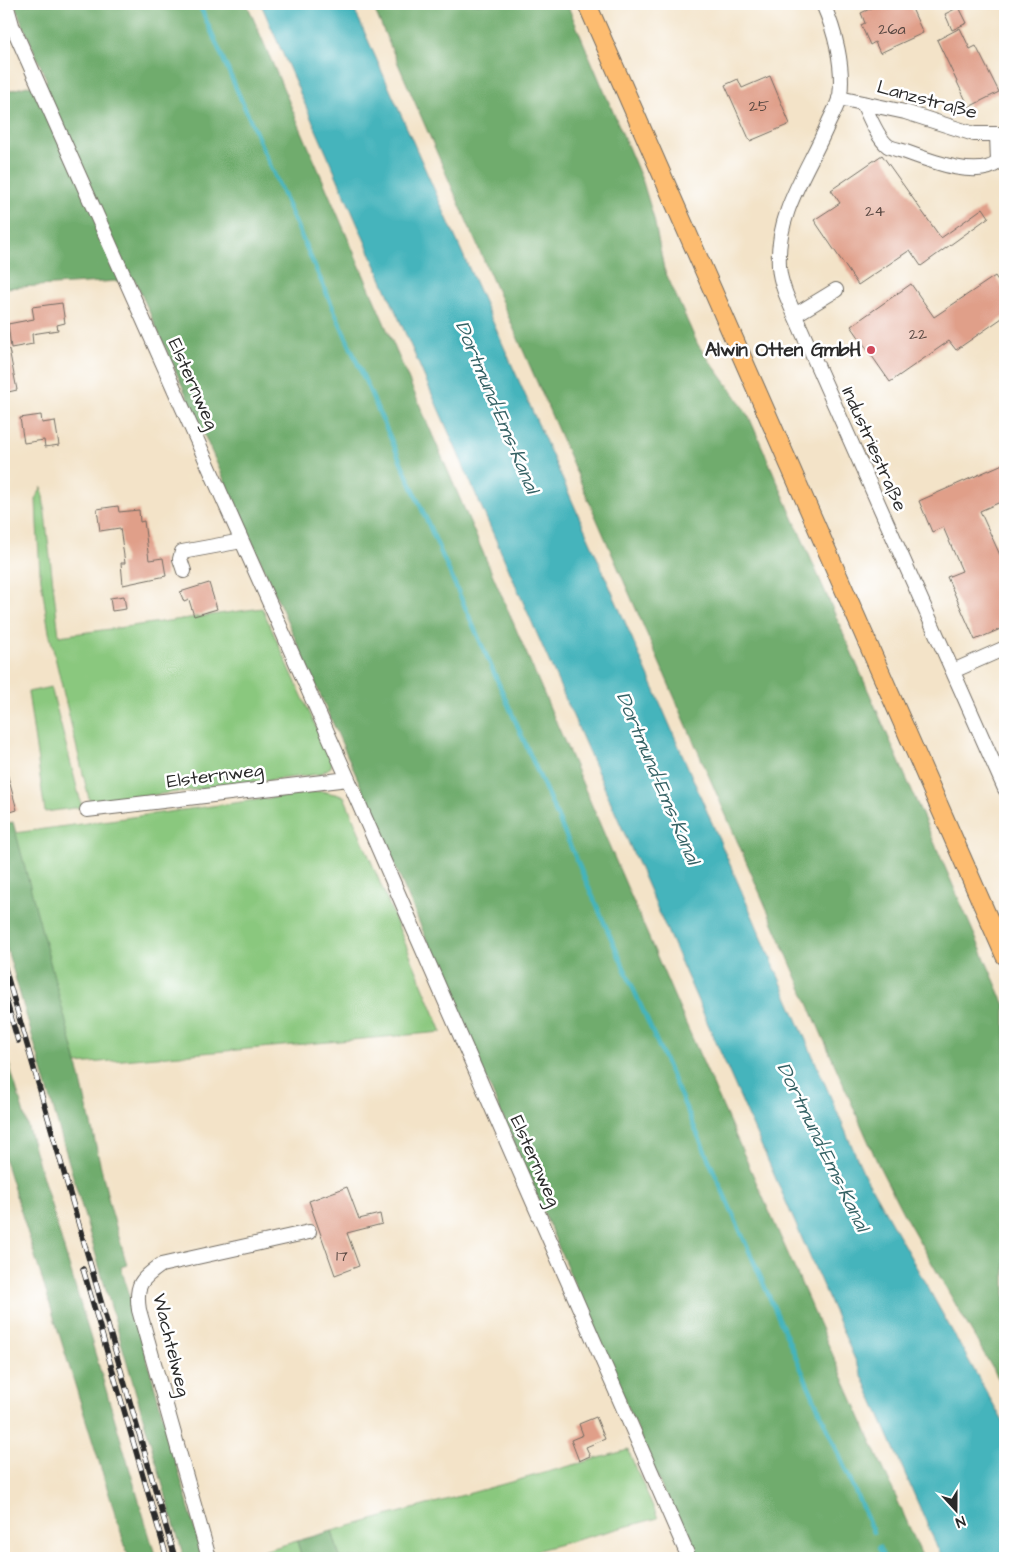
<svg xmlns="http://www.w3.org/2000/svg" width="1009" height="1562" viewBox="0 0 1009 1562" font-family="'Architects Daughter',sans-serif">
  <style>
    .green { fill: #8ac87e; stroke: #5a7a54 }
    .forest { fill: #6fac6d; stroke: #4d6c4c }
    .water { fill: #44b4bc; stroke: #387074 }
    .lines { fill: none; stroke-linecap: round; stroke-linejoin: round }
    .stream { stroke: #44b4bc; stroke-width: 4.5 }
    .building { fill: #e09f89 }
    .minor-casing { stroke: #716b62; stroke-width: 16 }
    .major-casing { stroke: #716b62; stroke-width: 20 }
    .minor { stroke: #fff; stroke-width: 14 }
    .major { stroke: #fdbc6f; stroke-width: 18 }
    .rail-casing { stroke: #2b2b2b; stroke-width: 5.5 }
    .rail { stroke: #fff; stroke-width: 4; stroke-dasharray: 11; stroke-linecap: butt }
    .poi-dot { fill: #d1495b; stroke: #fff; stroke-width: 2 }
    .labels { text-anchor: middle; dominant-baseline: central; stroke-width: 5; stroke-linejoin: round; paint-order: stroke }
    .number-label { font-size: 16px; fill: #584842 }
    .street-label { font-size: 19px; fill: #2b2b2b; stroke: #fff }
    .poi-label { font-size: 19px; font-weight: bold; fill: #2b2b2b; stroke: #fff; text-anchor: end }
    .water-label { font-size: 20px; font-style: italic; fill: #356265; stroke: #fff }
  </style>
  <rect width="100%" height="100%" fill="#fff"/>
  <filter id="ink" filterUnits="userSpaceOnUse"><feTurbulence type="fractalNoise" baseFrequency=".02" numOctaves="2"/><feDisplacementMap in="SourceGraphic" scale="10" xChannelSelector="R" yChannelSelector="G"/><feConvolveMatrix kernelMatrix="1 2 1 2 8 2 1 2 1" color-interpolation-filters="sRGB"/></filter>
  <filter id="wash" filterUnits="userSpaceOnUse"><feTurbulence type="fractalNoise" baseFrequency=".0096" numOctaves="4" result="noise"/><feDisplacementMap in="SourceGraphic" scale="20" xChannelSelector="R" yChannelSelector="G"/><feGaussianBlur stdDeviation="1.12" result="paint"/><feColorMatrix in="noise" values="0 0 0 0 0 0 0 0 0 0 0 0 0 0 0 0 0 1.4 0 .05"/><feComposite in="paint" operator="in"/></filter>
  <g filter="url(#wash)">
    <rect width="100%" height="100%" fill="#f3e3c8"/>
    <path class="green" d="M42,487L59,636L262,608L332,762L331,767L320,774L90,803L49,632L40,573L37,524L36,498Z
      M51,687L82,807L45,812L28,692Z
      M321,791L344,796L442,1032L77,1064L15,833Z
      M628,1450L658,1518L509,1558H340L332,1531Z
      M297,1541L302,1558H263V1551Z"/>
    <path class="forest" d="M14,4H247L686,1024L923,1558H692L356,775L135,280L4,288V92L47,81Z
      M372,4H567L643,182L654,219L664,269L698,345L735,395L750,419L1005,1005V1390L903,1213L879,1166Z
      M13,822L77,1064L110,1206L127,1265L121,1267L203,1558H184L4,939V824Z
      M4,1047L156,1558H129L4,1157Z
      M332,1531L340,1558H302L297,1541Z"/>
    <path class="water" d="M261,4H352L593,548L864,1174L1005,1425V1558H942Z"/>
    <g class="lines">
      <path class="stream" d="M199,4L873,1532
        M879,1547L884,1558"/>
    </g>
    <g id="blocks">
      <path class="building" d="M880,4H910L923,33L880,53L875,42L870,45L861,25L865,23L861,13Z
        M959,7L967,23L952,30L945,14Z
        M960,28L970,49L976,46L999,92L969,107L937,40Z
        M770,76L790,124L750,141L725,85L738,79L742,88Z
        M882,155L941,238L983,208L989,217L921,266L910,250L858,285L814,220L840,203L831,190Z
        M995,276L1005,291V316L956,350L949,341L890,382L851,326L911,284L934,317Z
        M62,303L65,323L57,325L58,330L32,334L33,344L11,348L8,324L34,319L32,307Z
        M4,349H9L17,390L4,393Z
        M41,415L42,423L55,421L59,445L45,447L44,440L24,443L20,418Z
        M1005,463V500L980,511L1000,555L1005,552V627L975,640L947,577L962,571L943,527L932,532L919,501Z
        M118,506L119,512L139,510L140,522L144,521L149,560L163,558L166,576L123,585L121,563H125L120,528L100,531L97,509Z
        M209,583L217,609L194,616L189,600L184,602L180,592Z
        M124,596L126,609L112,611L110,598Z
        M7,773L17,810L4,814V774Z
        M347,1187L359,1219L380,1214L382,1224L347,1233L359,1266L335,1275L309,1201Z
        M596,1417L605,1439L586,1447L590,1456L579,1461L571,1440L583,1435L579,1424Z"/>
    </g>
  </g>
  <g filter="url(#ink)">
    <use href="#blocks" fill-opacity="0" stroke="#716b62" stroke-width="1"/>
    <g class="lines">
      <defs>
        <path id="minor" d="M6,4L12,25L348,779L689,1558
          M823,4C835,31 844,66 840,96C838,105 832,115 828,124C808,171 776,212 779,266C780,286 792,308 800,327L1005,789
          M839,98L905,112L974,134H1005
          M863,103C868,114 878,139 888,146C893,149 901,150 906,152C928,160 979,180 998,162L997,134
          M795,315L836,290
          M184,571L180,559L182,552L242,541
          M953,671L1005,648
          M87,810L348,779
          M209,1558L139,1310C135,1285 141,1279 161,1265L309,1232"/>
        <path id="major" d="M587,4L1005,956"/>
      </defs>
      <use href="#minor" class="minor-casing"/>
      <use href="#major" class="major-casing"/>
      <use href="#minor" class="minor"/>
      <use href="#major" class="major"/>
      <defs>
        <path id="rail" d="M4,965L175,1558
          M4,993L18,1041
          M83,1269L167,1558"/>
      </defs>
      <use href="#rail" class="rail-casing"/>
      <use href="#rail" class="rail"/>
    </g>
  </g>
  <circle class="poi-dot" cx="871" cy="350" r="5"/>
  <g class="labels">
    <g class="number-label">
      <text x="892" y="29">26a</text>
      <text x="759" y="106">25</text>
      <text x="875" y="211">24</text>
      <text x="918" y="334">22</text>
      <text x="342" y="1256">17</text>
    </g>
    <g class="street-label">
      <text transform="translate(927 100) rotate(15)">Lanzstraße</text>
      <text transform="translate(193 384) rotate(66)">Elsternweg</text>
      <text transform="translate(874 449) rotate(66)">Industriestraße</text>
      <text transform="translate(215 776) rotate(-7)">Elsternweg</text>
      <text transform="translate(535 1161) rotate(66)">Elsternweg</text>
      <text transform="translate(171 1345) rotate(76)">Wachtelweg</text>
    </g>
    <g class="poi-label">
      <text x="861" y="350">Alwin Otten GmbH</text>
    </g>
    <g class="water-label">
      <text transform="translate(497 407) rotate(67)">Dortmund-Ems-Kanal</text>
      <text transform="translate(658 778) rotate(67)">Dortmund-Ems-Kanal</text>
      <text transform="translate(823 1147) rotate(64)">Dortmund-Ems-Kanal</text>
    </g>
  </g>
  <rect width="1009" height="1562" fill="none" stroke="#fff" stroke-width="20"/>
  <g transform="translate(956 1510) rotate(159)" stroke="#ffffff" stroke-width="4" paint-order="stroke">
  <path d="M0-4L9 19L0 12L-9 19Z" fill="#2b2b2b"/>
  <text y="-8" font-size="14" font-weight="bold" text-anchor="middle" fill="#2b2b2b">N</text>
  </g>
</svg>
